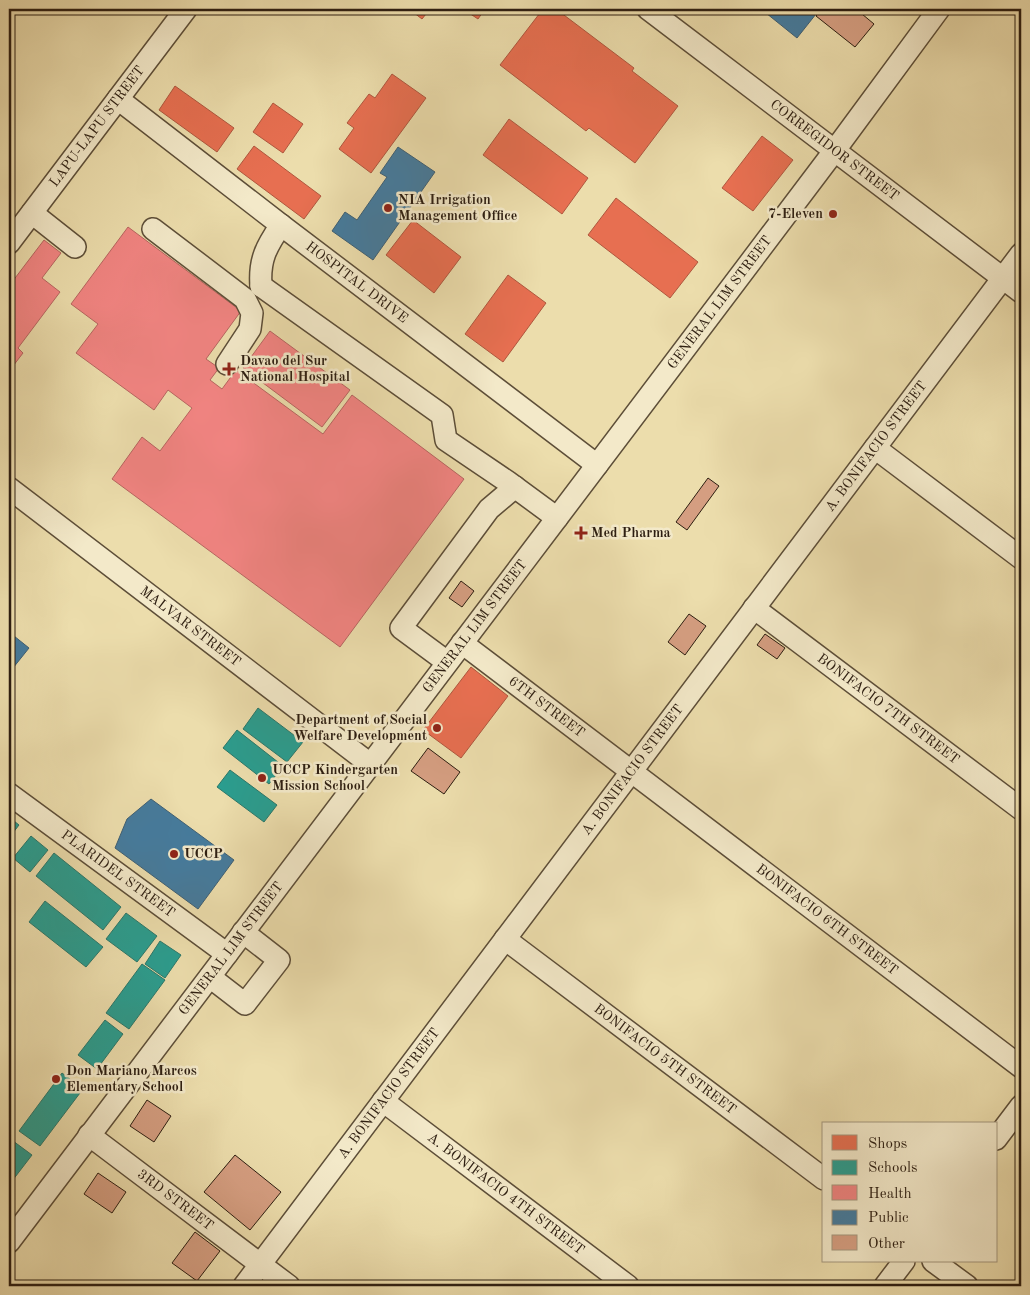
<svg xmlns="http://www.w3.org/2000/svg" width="1030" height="1295" viewBox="0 0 1030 1295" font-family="'Old Standard TT',serif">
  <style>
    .shops { fill: #e76f51; stroke: #af573e }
    .schools { fill: #2a9d8f; stroke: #2b7769 }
    .health { fill: #f28482; stroke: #b76560 }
    .public { fill: #457b9d; stroke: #3e5f73 }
    .building { fill: #d59e81; stroke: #2d1e11 }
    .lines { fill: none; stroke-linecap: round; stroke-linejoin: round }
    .minor-casing { stroke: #5d4e38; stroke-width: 24 }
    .minor { stroke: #f3e9c9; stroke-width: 21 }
    .poi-dot { fill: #8f2418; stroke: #f3e9c9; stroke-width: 2 }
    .labels { text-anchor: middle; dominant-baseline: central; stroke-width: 5; stroke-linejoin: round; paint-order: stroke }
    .street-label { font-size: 14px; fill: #2d1e11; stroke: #f3e9c9 }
    .poi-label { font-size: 14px; font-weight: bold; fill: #2d1e11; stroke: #f3e9c9; text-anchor: start }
  </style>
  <rect width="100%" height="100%" fill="#ecddac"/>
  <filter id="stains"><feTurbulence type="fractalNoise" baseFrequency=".004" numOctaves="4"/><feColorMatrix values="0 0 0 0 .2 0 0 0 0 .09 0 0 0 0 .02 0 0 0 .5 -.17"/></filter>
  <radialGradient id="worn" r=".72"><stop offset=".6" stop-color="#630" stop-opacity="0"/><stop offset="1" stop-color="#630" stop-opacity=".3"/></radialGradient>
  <path class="shops" d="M409,9H430L422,19Z
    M463,9H485L478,19Z
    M543,9H556L634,68L632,71L678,106L635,163L589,128L586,131L500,65Z
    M392,74L426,98L371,173L339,149L354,128L347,123L369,94L375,98Z
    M175,86L234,128L217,152L159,110Z
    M273,103L303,124L283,153L253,132Z
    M509,119L588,178L562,214L483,155Z
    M762,136L793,160L753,211L722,188Z
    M254,146L321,196L304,219L237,169Z
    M616,198L698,262L670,298L588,235Z
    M413,220L461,257L434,293L386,255Z
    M508,275L546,303L503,362L465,334Z
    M471,667L508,696L461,758L423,730Z"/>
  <path class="schools" d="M258,708L303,742L287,762L243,729Z
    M237,730L283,766L269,784L223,748Z
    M230,770L277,805L264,822L217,787Z
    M9,817L19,825L9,838Z
    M31,836L48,850L30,872L13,858Z
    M54,853L121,907L103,930L36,876Z
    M45,901L103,947L86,967L29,922Z
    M126,913L157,936L137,962L106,939Z
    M160,941L181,955L165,978L145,964Z
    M142,964L165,980L129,1029L106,1013Z
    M105,1020L123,1034L97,1069L78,1055Z
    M62,1073L83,1089L40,1146L19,1131Z
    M9,1138L32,1155L9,1185Z"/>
  <path class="health" d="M128,227L241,311L206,359L219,368L210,380L222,389L236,370L323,434L352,395L464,479L340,647L112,479L142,437L160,451L192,408L168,390L154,410L76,353L98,324L71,304Z
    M44,240L61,253L42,278L60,292L18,348L23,353L10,370L9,286Z
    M270,331L350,390L322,427L243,368Z"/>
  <path class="public" d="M761,9H820L797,38Z
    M398,147L435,172L373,260L332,231L345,212L357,220L387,177L380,173Z
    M9,632L29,648L9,673Z
    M151,799L234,860L198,909L115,848L127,819Z"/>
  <path class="building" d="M822,9H856L874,24L855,47L816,16Z
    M708,478L719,486L687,530L676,522Z
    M461,581L474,591L462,607L449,598Z
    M689,614L706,626L685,655L668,642Z
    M765,634L785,648L777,659L757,645Z
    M428,748L460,772L444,794L411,771Z
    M147,1100L171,1116L154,1142L130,1126Z
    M235,1155L281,1192L250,1230L204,1192Z
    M98,1173L126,1192L112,1213L84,1194Z
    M195,1232L220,1251L197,1281L172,1263Z"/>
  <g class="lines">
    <defs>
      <g id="minor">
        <path id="s1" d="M648,9L1021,292"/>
        <path id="s2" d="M118,99L281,225L597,465"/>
        <path d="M32,213L75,247"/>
        <path d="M153,229L245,299L252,313L250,329L227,364"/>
        <path id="s3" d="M9,243L186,9"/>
        <path d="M261,286L442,415L446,440L508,482L557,518"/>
        <path d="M261,286C259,260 266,247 281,225"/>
        <path d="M875,448L1021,558"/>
        <path id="s4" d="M9,488L370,764"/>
        <path id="s5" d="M754,608L1021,809"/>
        <path id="s6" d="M462,643L1021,1067"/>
        <path d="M447,662L401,628L489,509L515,487"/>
        <path id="s7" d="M9,794L227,954"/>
        <path id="s8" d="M505,939L824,1179"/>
        <path d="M210,977L245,1004L279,960L243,932"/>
        <path id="s9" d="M383,1101L628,1286"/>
        <path id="s10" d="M89,1135L289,1286"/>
        <path d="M996,1139L1021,1106"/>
        <path id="s11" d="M9,1242L557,518L835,150L939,9"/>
        <path d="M933,1261L967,1286"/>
        <path id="s12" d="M244,1286L1021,254"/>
        <path d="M885,1286L904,1261"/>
      </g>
    </defs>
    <use href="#minor" class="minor-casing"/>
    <use href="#minor" class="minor"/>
  </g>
  <g class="poi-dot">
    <circle cx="388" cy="208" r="5"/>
    <circle cx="833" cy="214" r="5"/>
    <path d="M226.5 361.5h5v5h5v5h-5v5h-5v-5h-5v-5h5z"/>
    <path d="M578.5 525.5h5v5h5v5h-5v5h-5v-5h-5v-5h5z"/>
    <circle cx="437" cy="728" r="5"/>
    <circle cx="262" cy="778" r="5"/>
    <circle cx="174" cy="854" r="5"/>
    <circle cx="56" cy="1079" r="5"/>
  </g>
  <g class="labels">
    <g class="street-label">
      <text stroke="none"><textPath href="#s3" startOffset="146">LAPU-LAPU STREET</textPath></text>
      <text stroke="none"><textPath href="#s1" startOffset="234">CORREGIDOR STREET</textPath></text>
      <text stroke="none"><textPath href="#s2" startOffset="301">HOSPITAL DRIVE</textPath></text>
      <text stroke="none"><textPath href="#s11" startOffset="1178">GENERAL LIM STREET</textPath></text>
      <text stroke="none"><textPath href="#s12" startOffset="1051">A. BONIFACIO STREET</textPath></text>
      <text stroke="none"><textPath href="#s4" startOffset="228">MALVAR STREET</textPath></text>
      <text stroke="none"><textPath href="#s11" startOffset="772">GENERAL LIM STREET</textPath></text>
      <text stroke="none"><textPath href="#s6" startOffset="106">6TH STREET</textPath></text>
      <text stroke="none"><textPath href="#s5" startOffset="168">BONIFACIO 7TH STREET</textPath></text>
      <text stroke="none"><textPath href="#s12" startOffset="646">A. BONIFACIO STREET</textPath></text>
      <text stroke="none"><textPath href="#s7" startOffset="135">PLARIDEL STREET</textPath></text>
      <text stroke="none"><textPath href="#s6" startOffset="458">BONIFACIO 6TH STREET</textPath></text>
      <text stroke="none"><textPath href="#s11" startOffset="368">GENERAL LIM STREET</textPath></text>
      <text stroke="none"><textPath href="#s8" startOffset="200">BONIFACIO 5TH STREET</textPath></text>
      <text stroke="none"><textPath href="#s12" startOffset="241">A. BONIFACIO STREET</textPath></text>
      <text stroke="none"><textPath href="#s9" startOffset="154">A. BONIFACIO 4TH STREET</textPath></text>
      <text stroke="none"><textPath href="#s10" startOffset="108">3RD STREET</textPath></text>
    </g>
    <g class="poi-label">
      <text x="398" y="200">NIA Irrigation<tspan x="398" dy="16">Management Office</tspan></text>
      <text x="823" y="214" text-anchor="end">7-Eleven</text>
      <text x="240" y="361">Davao del Sur<tspan x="240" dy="16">National Hospital</tspan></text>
      <text x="591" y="533">Med Pharma</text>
      <text x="427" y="720" text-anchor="end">Department of Social<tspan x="427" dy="16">Welfare Development</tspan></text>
      <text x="272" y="770">UCCP Kindergarten<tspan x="272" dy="16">Mission School</tspan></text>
      <text x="184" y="854">UCCP</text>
      <text x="66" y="1071">Don Mariano Marcos<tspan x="66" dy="16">Elementary School</tspan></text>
    </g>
  </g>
  <rect width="1030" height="1295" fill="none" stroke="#ecddac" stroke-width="30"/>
  <rect x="10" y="10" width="1010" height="1275" fill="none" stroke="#2d1e11" stroke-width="2.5"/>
  <rect x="15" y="15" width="1000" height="1265" fill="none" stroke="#2d1e11"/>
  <rect x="822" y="1122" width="175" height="140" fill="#f3e9c9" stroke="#a4987f"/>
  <rect x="832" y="1135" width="25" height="15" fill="#e76f51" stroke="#a4987f"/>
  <text x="868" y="1148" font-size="15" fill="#2d1e11">Shops</text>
  <rect x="832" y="1160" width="25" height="15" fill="#2a9d8f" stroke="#a4987f"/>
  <text x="868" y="1172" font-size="15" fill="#2d1e11">Schools</text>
  <rect x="832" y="1185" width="25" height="15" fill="#f28482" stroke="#a4987f"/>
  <text x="868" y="1198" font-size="15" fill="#2d1e11">Health</text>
  <rect x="832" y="1210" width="25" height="15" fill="#457b9d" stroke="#a4987f"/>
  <text x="868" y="1222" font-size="15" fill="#2d1e11">Public</text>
  <rect x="832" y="1235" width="25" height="15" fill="#d59e81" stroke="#a4987f"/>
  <text x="868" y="1248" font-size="15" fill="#2d1e11">Other</text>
  <rect width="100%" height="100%" filter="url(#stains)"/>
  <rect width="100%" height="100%" fill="url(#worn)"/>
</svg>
